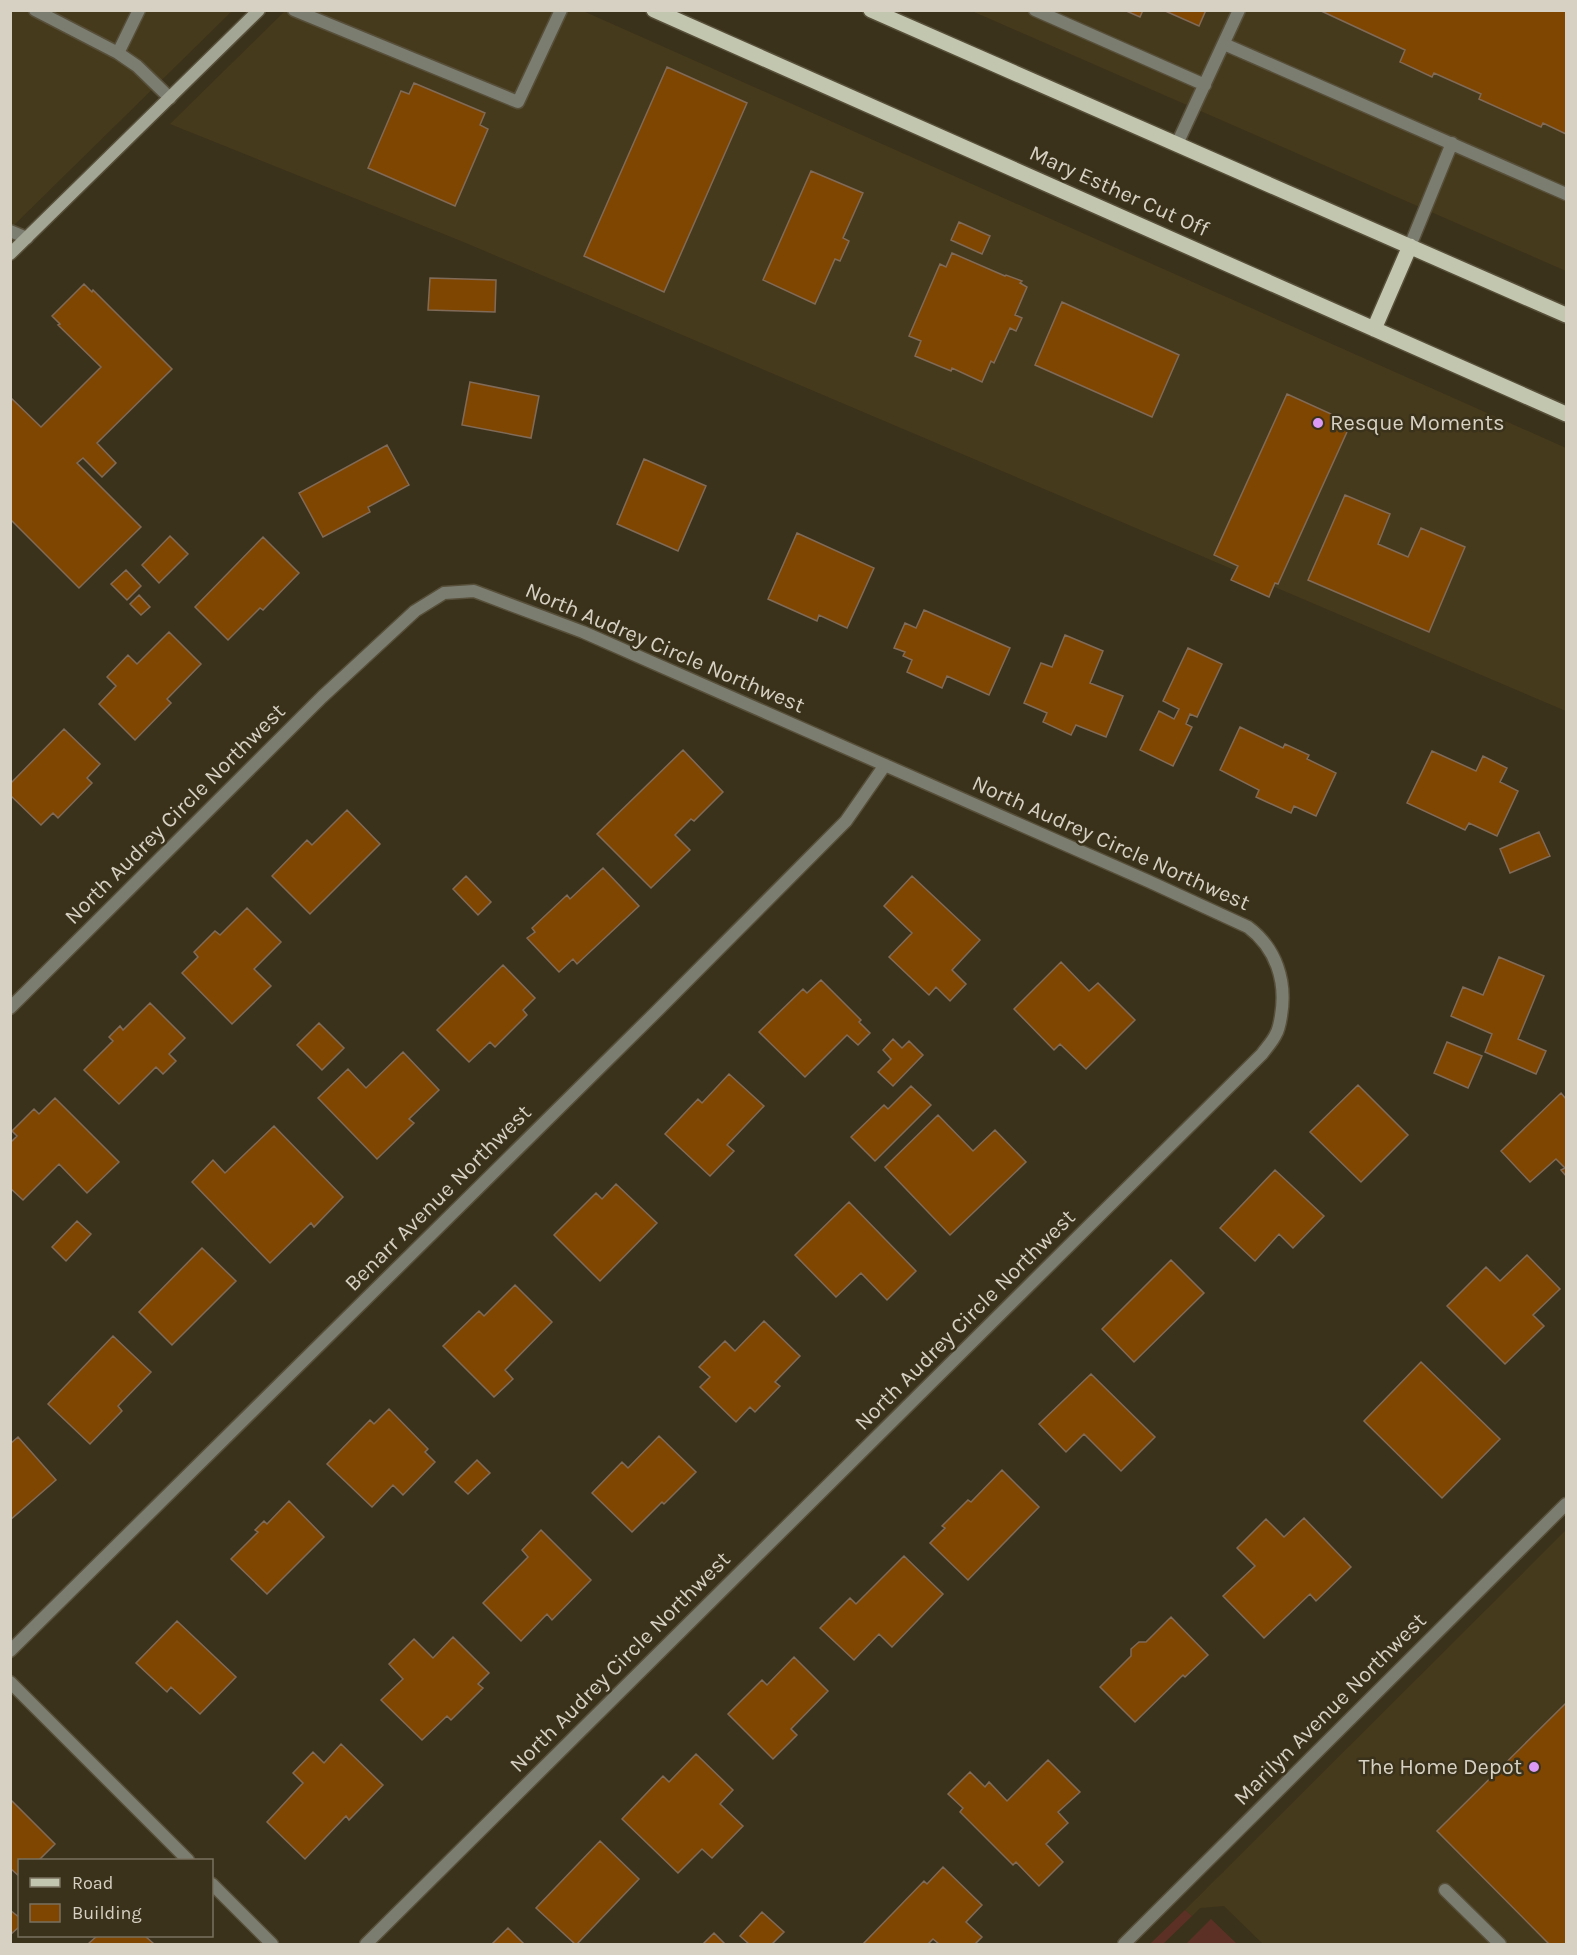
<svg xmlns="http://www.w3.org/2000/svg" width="1577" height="1955" viewBox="0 0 1577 1955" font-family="Karla,sans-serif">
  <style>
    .built { fill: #463a1c }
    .green { fill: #5d3025 }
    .building { fill: #7f4601; stroke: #806a58; stroke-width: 1.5 }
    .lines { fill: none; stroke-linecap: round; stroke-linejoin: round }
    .lane-casing { stroke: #574f39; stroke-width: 15 }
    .street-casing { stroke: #574f39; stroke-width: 15 }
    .secondary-casing { stroke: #574f39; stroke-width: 15 }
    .primary-casing { stroke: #574f39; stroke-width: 18 }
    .lane { stroke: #7b7d71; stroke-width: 12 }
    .street { stroke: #7b7d71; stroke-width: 12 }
    .secondary { stroke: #a3a694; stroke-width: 12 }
    .primary { stroke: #c3c6ae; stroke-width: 15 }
    .poi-dot { fill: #da9af6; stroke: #3b321b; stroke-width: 2 }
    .labels { text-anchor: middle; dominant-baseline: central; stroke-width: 5; stroke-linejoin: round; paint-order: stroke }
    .street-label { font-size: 22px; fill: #d7d1c4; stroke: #3b321b }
    .poi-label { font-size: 22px; fill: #d7d1c4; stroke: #3b321b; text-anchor: start }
  </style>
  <rect width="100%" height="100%" fill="#3b321b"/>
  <path class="built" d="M11,11H232L11,228Z
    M285,11H583L1566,448V711L466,243L170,124Z
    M972,11H1566V271Z
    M1566,1530V1944H1263L1224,1906L1200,1908L1192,1916L1185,1910Z"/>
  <path class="green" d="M1185,1910L1192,1916L1163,1944H1150Z
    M1211,1919L1237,1944H1186Z"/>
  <path class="building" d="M1124,10H1143L1140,17Z
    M1163,10H1206L1199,26Z
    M1319,10H1566V134L1543,123L1541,127L1479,99L1481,94L1434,73L1432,77L1400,62L1405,50Z
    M667,67L747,103L664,292L584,256Z
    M414,83L485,113L480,125L488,129L455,206L368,168L401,91L409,94Z
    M811,171L863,193L843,238L849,241L840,261L835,259L815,304L763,280Z
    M959,222L990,236L982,254L951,240Z
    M952,253L1005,276L1006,275L1022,281L1020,283L1027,287L1015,315L1022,318L1016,331L1010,328L994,363L991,361L982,382L952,368L951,371L915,356L921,341L909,336L940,264L946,267Z
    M430,278L496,280L495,312L428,310Z
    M84,284L92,292L93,290L172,369L97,443L116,463L102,477L83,458L77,463L141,527L79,588L10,519V397L41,427L101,367L58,325L60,324L52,316Z
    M1062,302L1179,355L1152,417L1035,365Z
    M470,382L539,396L531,438L462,425Z
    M1287,394L1351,423L1278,584L1275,583L1269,597L1231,580L1238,566L1214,555Z
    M387,445L409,485L368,507L370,512L323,537L299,493Z
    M644,459L706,486L678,551L617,524Z
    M1345,495L1390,514L1378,544L1408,557L1421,528L1465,547L1429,632L1308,580Z
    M797,533L874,568L847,628L819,615L817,621L768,599Z
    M170,536L188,554L159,583L142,565Z
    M263,537L299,573L263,610L260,608L228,640L195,607Z
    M126,570L141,586L127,600L111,584Z
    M139,595L150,607L141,615L130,604Z
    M924,610L1010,648L989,695L947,676L942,688L907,672L912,660L903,656L905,652L894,648L905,623L916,628Z
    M169,632L201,664L167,699L171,703L135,740L99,704L116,686L107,677L128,655L137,664Z
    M1065,635L1103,651L1090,683L1123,696L1106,737L1076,725L1071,735L1043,722L1047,713L1024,703L1041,663L1052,667Z
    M1188,648L1222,664L1197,717L1190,714L1186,724L1192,727L1173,766L1140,750L1159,711L1174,719L1179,709L1163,701Z
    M1240,727L1283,748L1285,744L1309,755L1307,759L1336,773L1316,816L1294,806L1291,813L1256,797L1259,790L1220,770Z
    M64,729L100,764L87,778L92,783L58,818L53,813L41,825L10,795V784Z
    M683,750L723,792L694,821L691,819L675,835L690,850L651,888L597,834Z
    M1432,751L1476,771L1483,756L1507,768L1500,782L1518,791L1497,836L1469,823L1465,830L1407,803Z
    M347,810L380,844L310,914L272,876L307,840L312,845Z
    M1539,832L1550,856L1510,873L1500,849Z
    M603,868L639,906L577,964L573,959L559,972L527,938L535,932L532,928L567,895L570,899Z
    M466,876L491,902L478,915L453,889Z
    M912,876L980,940L952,970L966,984L950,1001L936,987L929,995L889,957L912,933L884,906Z
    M247,908L281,942L254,969L271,986L232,1024L182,973L198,957L194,952L215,931L220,935Z
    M1499,957L1544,976L1518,1039L1546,1051L1536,1074L1485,1052L1492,1034L1451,1016L1463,987L1483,995Z
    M1061,962L1089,991L1098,983L1135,1020L1086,1069L1060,1044L1054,1050L1014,1009Z
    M503,965L535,998L523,1010L527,1015L495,1047L490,1042L469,1062L437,1030Z
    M821,980L861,1020L859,1022L870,1033L858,1045L847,1035L805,1077L759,1032L803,989L807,993Z
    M150,1003L185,1038L169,1054L176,1061L163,1074L156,1067L119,1104L84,1070L113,1041L109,1037L120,1026L123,1030Z
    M319,1023L344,1048L322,1070L297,1045Z
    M893,1039L902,1048L909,1041L923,1055L893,1086L878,1072L891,1059L883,1050Z
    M1447,1042L1482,1056L1468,1088L1434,1073Z
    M403,1052L439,1090L409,1119L414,1123L377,1159L318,1098L348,1069L366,1088Z
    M729,1074L764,1106L727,1145L734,1151L710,1176L665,1134L698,1099L702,1103Z
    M1358,1085L1408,1135L1361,1182L1310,1132Z
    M911,1086L931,1105L875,1161L851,1137L884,1105L888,1109Z
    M1561,1093L1566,1099V1176L1561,1170L1565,1168L1556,1159L1530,1182L1501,1151Z
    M55,1098L119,1162L87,1193L59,1164L23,1200L10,1188V1143L17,1136L12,1131L34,1109L39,1114Z
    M938,1115L973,1151L995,1130L1026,1162L950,1235L885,1167Z
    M274,1126L343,1197L314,1227L311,1223L270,1263L192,1182L213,1160L225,1173Z
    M1275,1170L1324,1216L1293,1248L1279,1234L1255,1261L1220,1228Z
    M616,1184L657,1223L600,1281L554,1235L596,1193L602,1199Z
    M849,1202L916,1271L887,1300L861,1273L836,1297L795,1255Z
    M77,1221L91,1234L66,1261L52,1247Z
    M202,1248L236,1281L172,1345L139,1312Z
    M1527,1255L1560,1289L1533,1315L1544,1326L1505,1364L1447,1306L1486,1267L1500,1281Z
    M1171,1260L1204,1293L1134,1362L1102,1329Z
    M515,1285L552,1322L505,1370L513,1379L494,1397L443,1346L479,1311L484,1316Z
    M764,1321L800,1356L775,1382L780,1386L755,1412L750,1407L736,1422L700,1387L710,1377L699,1367L725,1341L735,1351Z
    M113,1336L151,1372L118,1406L122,1411L90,1444L48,1404Z
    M1421,1362L1500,1439L1442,1498L1364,1421Z
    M1091,1374L1155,1437L1121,1471L1084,1434L1066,1452L1039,1424Z
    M389,1409L428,1449L425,1452L435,1462L403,1495L393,1485L372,1507L327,1464L370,1420L374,1424Z
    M659,1436L696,1472L664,1504L662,1502L632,1532L592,1493L622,1462L628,1468Z
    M18,1437L56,1480L10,1520V1444Z
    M477,1460L490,1473L468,1494L455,1482Z
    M1002,1470L1039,1507L968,1580L930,1543L945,1528L942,1526L968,1500L971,1502Z
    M289,1501L324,1537L267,1594L231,1559L258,1532L255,1530L264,1521L267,1524Z
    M1304,1518L1351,1567L1316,1601L1310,1594L1264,1638L1223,1596L1255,1566L1237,1548L1266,1519L1284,1537Z
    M541,1530L591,1580L552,1620L547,1614L521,1641L483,1603L528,1557L522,1550Z
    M904,1556L943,1594L892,1647L879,1634L854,1660L820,1628L850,1598L856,1604Z
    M1171,1617L1208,1655L1185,1677L1183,1675L1135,1722L1100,1687L1131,1656V1649L1139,1642H1146Z
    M177,1621L236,1677L200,1714L171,1687L167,1692L136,1663Z
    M453,1637L489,1673L478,1684L483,1688L451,1720L447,1716L422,1740L381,1700L403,1679L389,1664L414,1639L433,1658Z
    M794,1657L828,1691L791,1729L797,1735L773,1759L728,1714L762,1680L767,1685Z
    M1566,1703V1944H1549L1437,1831Z
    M341,1744L383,1785L349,1820L346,1816L305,1859L267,1822L303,1783L293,1773L313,1752L324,1763Z
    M696,1754L733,1790L720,1804L743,1826L712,1858L702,1849L678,1873L622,1819L663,1776L669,1782Z
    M1048,1760L1080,1792L1058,1812L1068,1823L1046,1844L1063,1862L1039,1886L1016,1862L1013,1865L960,1812L963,1808L948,1794L970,1772L985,1787L989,1782L1007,1801Z
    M10,1799L55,1844L39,1860H20V1877L10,1868Z
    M600,1841L639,1879L577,1944H575L536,1908Z
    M943,1867L982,1905L966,1922L982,1937L975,1944H939L933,1939L928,1944H863L924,1881L927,1884Z
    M10,1910L20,1918V1926L10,1935Z
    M762,1912L784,1932L772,1944H749L740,1936Z
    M508,1928L524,1944H492Z
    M714,1933L725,1944H703Z
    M97,1936H145L154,1944H88Z"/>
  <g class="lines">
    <defs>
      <path id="lane" d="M35,10L118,53L139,10
        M294,10L518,102L561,10
        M1035,10L1205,85
        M1224,44L1566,194
        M118,53L137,66L170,98
        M1177,144L1239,10
        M10,231L27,238
        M1410,246L1452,143
        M1445,1890L1500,1944"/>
      <path id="street" d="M10,1008L322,697L415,611L444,593L474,591L583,632L1148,881L1248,927C1276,948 1287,981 1281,1016C1280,1022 1279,1029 1276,1034C1273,1041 1267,1047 1262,1054L366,1944
        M10,1651L655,1013L846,821L885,765
        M10,1682L188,1860
        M212,1884L272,1944
        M1124,1944L1566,1504"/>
      <path id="secondary" d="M10,254L259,10"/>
      <path id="primary" d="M654,10L1566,414
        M871,10L1566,315
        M1374,329L1410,246"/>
    </defs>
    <use href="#lane" class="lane-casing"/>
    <use href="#street" class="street-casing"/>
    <use href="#secondary" class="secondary-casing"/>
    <use href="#primary" class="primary-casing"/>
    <use href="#lane" class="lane"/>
    <use href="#street" class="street"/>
    <use href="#secondary" class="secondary"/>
    <use href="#primary" class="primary"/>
  </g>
  <g class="poi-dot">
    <circle cx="1318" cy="423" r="6"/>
    <circle cx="1534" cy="1767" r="6"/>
  </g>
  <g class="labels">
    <g class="street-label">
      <text transform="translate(1119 191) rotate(24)">Mary Esther Cut Off</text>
      <text transform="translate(665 648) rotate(23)">North Audrey Circle Northwest</text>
      <text transform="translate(175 814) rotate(-45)">North Audrey Circle Northwest</text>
      <text transform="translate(1111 843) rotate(24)">North Audrey Circle Northwest</text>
      <text transform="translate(438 1198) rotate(-45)">Benarr Avenue Northwest</text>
      <text transform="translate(965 1320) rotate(-45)">North Audrey Circle Northwest</text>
      <text transform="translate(620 1662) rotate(-45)">North Audrey Circle Northwest</text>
      <text transform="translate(1330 1709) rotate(-45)">Marilyn Avenue Northwest</text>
    </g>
    <g class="poi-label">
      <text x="1330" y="423">Resque Moments</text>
      <text x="1522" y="1767" text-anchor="end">The Home Depot</text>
    </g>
  </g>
  <rect width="1577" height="1955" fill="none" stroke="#d7d1c4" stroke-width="24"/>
  <rect x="18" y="1859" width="195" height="78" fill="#3b321b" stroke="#79725f" stroke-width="1.5"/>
  <rect x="30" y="1878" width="30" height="9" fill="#c3c6ae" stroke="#79725f" stroke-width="1.5"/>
  <text x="72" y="1889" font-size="18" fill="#d7d1c4">Road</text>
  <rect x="30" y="1904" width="30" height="18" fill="#7f4601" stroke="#79725f" stroke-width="1.5"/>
  <text x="72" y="1919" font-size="18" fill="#d7d1c4">Building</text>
</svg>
